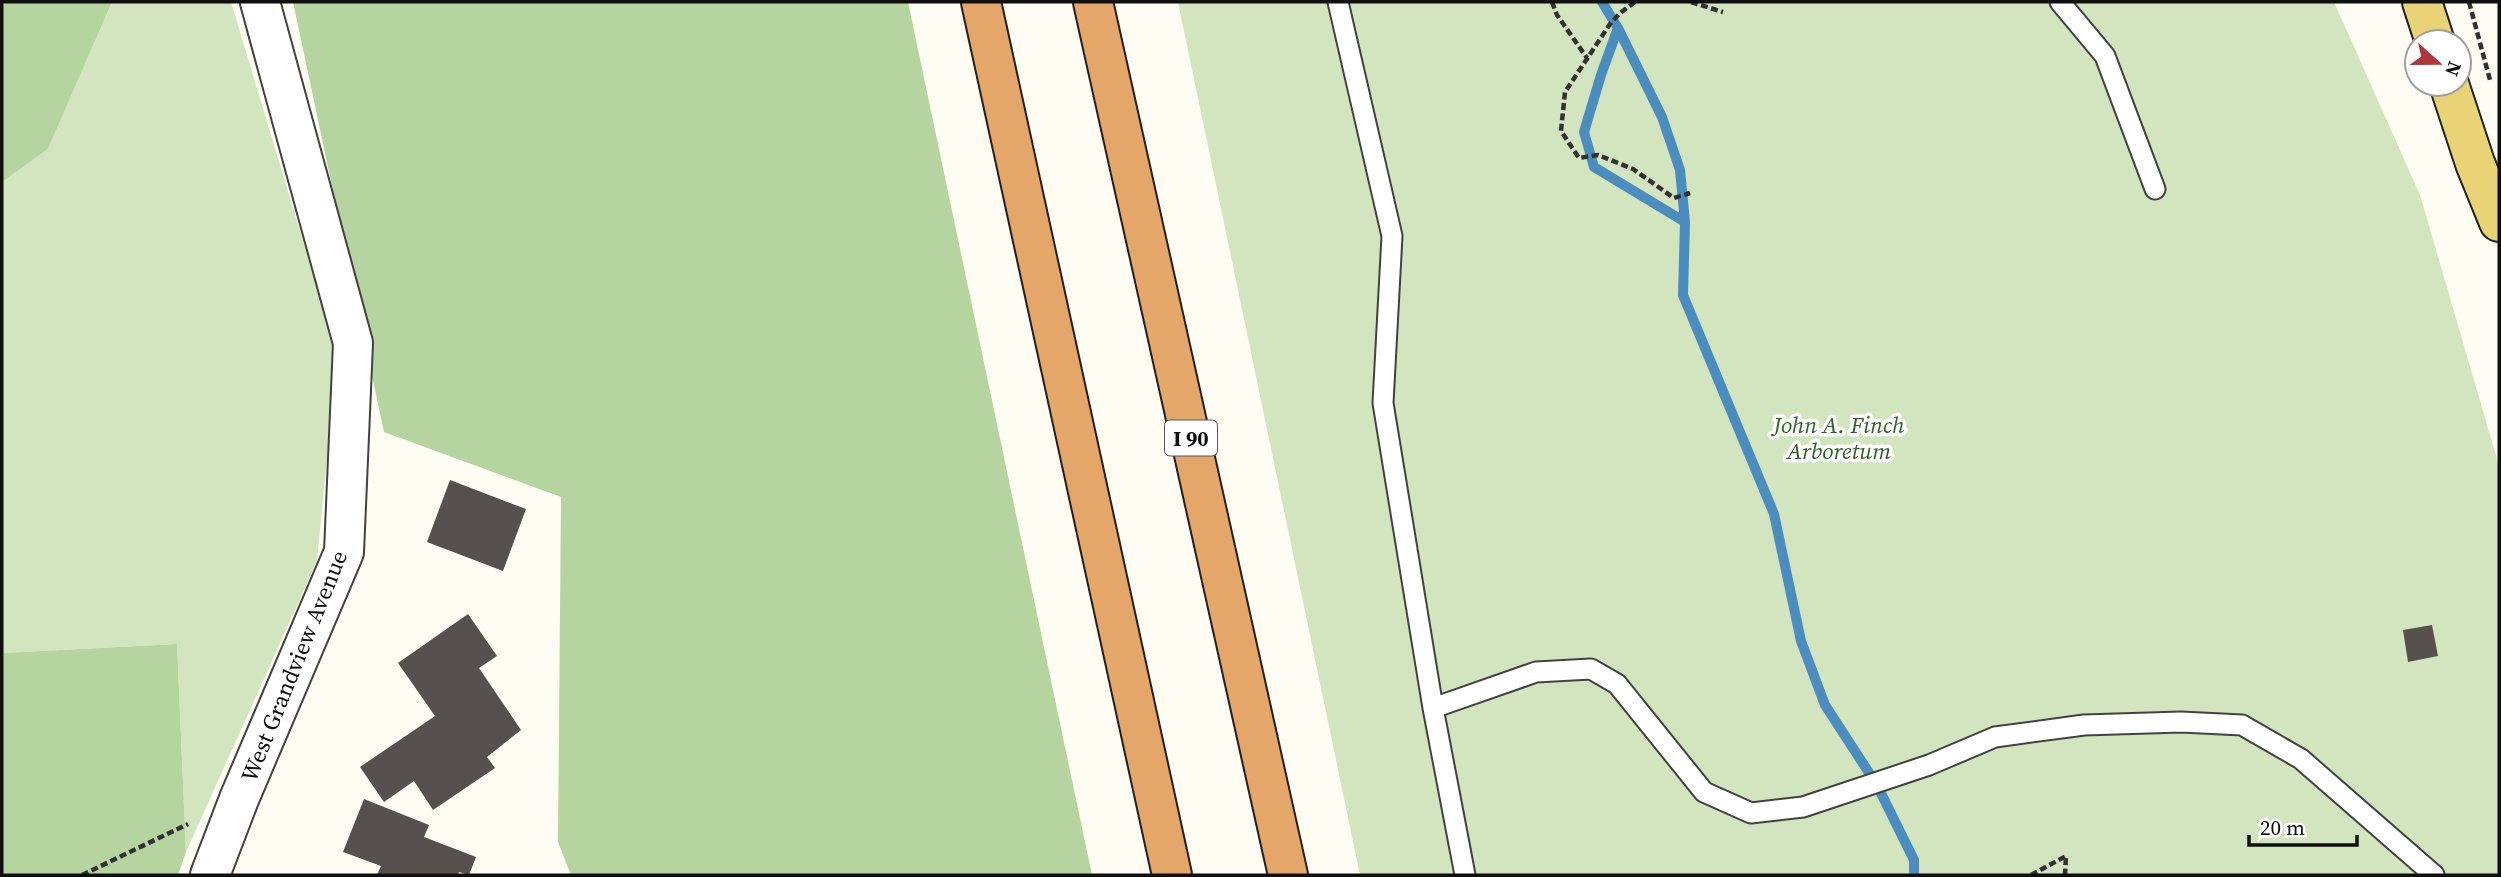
<svg xmlns="http://www.w3.org/2000/svg" width="2501" height="877" viewBox="0 0 2501 877" font-family="'Source Serif 4',serif">
  <style>
    .green { fill: #d2e5bf }
    .forest { fill: #b6d4a0 }
    .lines { fill: none; stroke-linecap: round; stroke-linejoin: round }
    .stream { stroke: #4c8dbf; stroke-width: 10 }
    .building { fill: #57514d }
    .service-casing { stroke: #424242; stroke-width: 23 }
    .minor-casing { stroke: #424242; stroke-width: 42 }
    .primary-casing { stroke: #202020; stroke-width: 42 }
    .motorway-casing { stroke: #202020; stroke-width: 42 }
    .path { stroke: #313131; stroke-width: 4.5; stroke-dasharray: 7 3.5; stroke-linecap: butt }
    .service { stroke: #fff; stroke-width: 19 }
    .minor { stroke: #fff; stroke-width: 38 }
    .primary { stroke: #ead277; stroke-width: 38 }
    .motorway { stroke: #e5a66a; stroke-width: 38 }
    .labels { text-anchor: middle; dominant-baseline: central; stroke-width: 7; stroke-linejoin: round; paint-order: stroke }
    .shield { fill: #fff; stroke: #575757; stroke-width: 2 }
    .shield-label { font-size: 21px; font-weight: bold; fill: #0f0f0f }
    .park-label { font-size: 23px; font-style: italic; fill: #306126; stroke: #fff }
    .street-label { font-size: 23px; fill: #0f0f0f; stroke: #fff }
  </style>
  <rect width="100%" height="100%" fill="#fefcf3"/>
  <path class="green" d="M112,2H231L337,354L317,561L186,852L177,644L2,653V182L48,149Z
    M1178,2H2334L2420,195L2499,466V875H1360Z"/>
  <path class="forest" d="M2,2H112L48,149L2,182Z
    M293,2H908L1092,875H571L558,842L561,497L384,432Z
    M177,644L186,852L178,875H2V653Z"/>
  <g class="lines">
    <path class="stream" d="M1602,2L1618,28L1662,117L1680,170L1685,222L1683,295L1774,514L1801,641L1825,705L1877,785L1914,860V875
      M1618,28L1601,75L1584,132L1594,167L1685,222"/>
  </g>
  <path class="building" d="M450,480L526,509L503,571L427,542Z
    M468,614L497,656L479,668L521,730L487,757L495,768L433,810L414,781L384,802L360,767L435,716L398,663Z
    M2432,625L2438,656L2408,662L2403,630Z
    M364,799L429,825L424,837L476,857L469,875L459,872L458,875H377L381,866L343,852Z"/>
  <g class="lines">
    <defs>
      <path id="service" d="M1338,2L1392,236L1383,403L1433,708L1465,875
        M2060,2L2105,56L2155,189
        M1433,708L1536,672L1591,669L1617,684L1704,792L1751,813L1803,807L1929,765L1995,737L2084,725L2181,722L2242,725L2301,759L2434,875"/>
      <path id="minor" d="M210,875L239,799L344,552L353,343L260,2"/>
      <path id="primary" d="M2422,2L2435,42
        M2449,84L2475,163L2499,222"/>
      <path id="motorway" d="M981,2L1172,875
        M1093,2L1288,875"/>
    </defs>
    <use href="#service" class="service-casing"/>
    <use href="#minor" class="minor-casing"/>
    <use href="#primary" class="primary-casing"/>
    <use href="#motorway" class="motorway-casing"/>
    <path class="path" d="M1552,2L1557,15L1587,58
      M1635,2L1620,13L1610,24L1565,92L1561,131L1579,158L1598,155L1633,169L1674,198L1690,193
      M1691,2L1723,12
      M2469,2L2490,80
      M82,875L188,824
      M2031,875L2066,856L2065,875"/>
    <use href="#service" class="service"/>
    <use href="#minor" class="minor"/>
    <use href="#primary" class="primary"/>
    <use href="#motorway" class="motorway"/>
  </g>
  <g class="labels">
    <rect class="shield" x="1165" y="420.5" width="52" height="35" rx="5"/>
    <g class="shield-label">
      <text x="1191" y="438">I 90</text>
    </g>
    <g class="park-label">
      <text x="1839" y="425">John A. Finch<tspan x="1839" dy="26">Arboretum</tspan></text>
    </g>
    <g class="street-label">
      <text transform="translate(294 666) rotate(-68)">West Grandview Avenue</text>
    </g>
  </g>
  <rect width="2501" height="877" fill="none" stroke="#0f0f0f" stroke-width="7"/>
  <g transform="translate(2438 63) rotate(111)"><circle r="33" fill="#ffffff" stroke="#9f9f9f" stroke-width="2"/>
  <path d="M0-5L12 26L0 18L-12 26Z" fill="#b13637"/>
  <text y="-10" font-size="19" font-weight="bold" text-anchor="middle" fill="#0f0f0f">N</text>
  </g>
  <path d="M2249 835v10h108v-10" fill="none" stroke="#0f0f0f" stroke-width="3.5"/>
  <text x="2260" y="835" font-size="21" fill="#0f0f0f" stroke="#ffffff" stroke-width="5" paint-order="stroke">20 m</text>
</svg>
